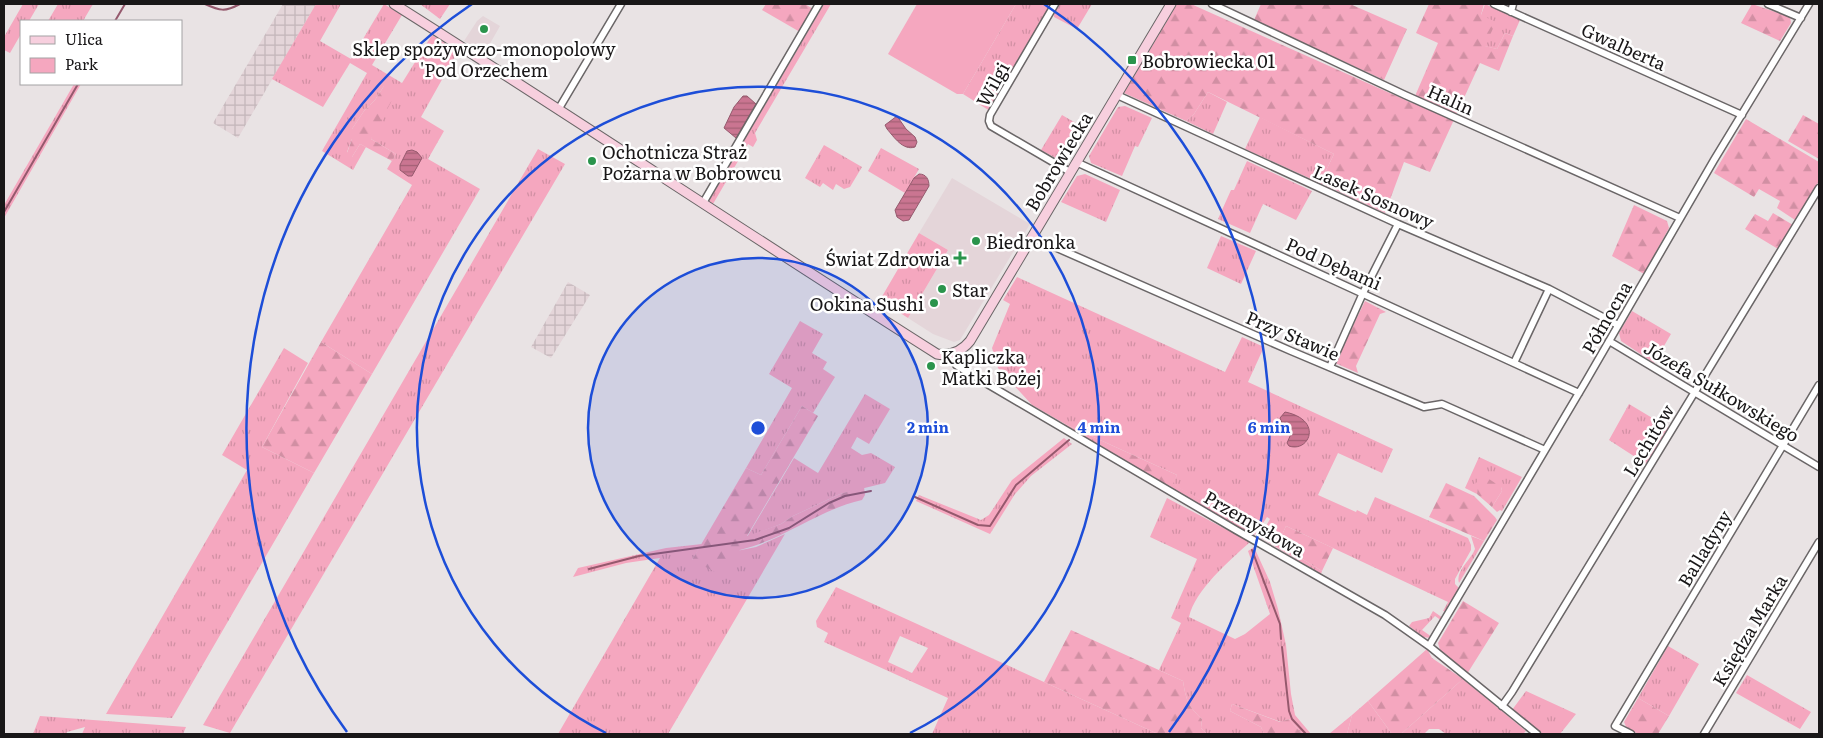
<svg xmlns="http://www.w3.org/2000/svg" width="1823" height="738" viewBox="0 0 1823 738" font-family="Literata,serif">
  <style>
    .built { fill: #e4d5d9 }
    .industrial { fill: url(#industrial-grid) }
    .grass { fill: url(#grass-tufts); fill-rule: evenodd }
    .forest { fill: url(#forest-firs) }
    .green { fill: #f5a7bf }
    .water { fill: url(#water-rules); stroke: #95596d }
    .lines { fill: none; stroke-linecap: round; stroke-linejoin: round }
    .stream { stroke: #95596d; stroke-width: 2 }
    .street-casing { stroke: #6a6667; stroke-width: 9 }
    .secondary-casing { stroke: #6a6667; stroke-width: 11 }
    .street { stroke: #fff; stroke-width: 6 }
    .secondary { stroke: #f7cfde; stroke-width: 9 }
    .ring { fill: none; stroke: #1d4ed8; stroke-width: 2.5 }
    .poi-dot { fill: #2a944c; stroke: #fff; stroke-width: 2 }
    .labels { text-anchor: middle; dominant-baseline: central; stroke-width: 5; stroke-linejoin: round; paint-order: stroke }
    .street-label { font-size: 18px; fill: #191718; stroke: #fff }
    .poi-label { font-size: 18px; fill: #191718; stroke: #fff; text-anchor: start }
    .centre { fill: #1d4ed8; stroke: #fff; stroke-width: 2.5 }
    .ring-label { font-size: 15px; text-anchor: middle; font-weight: bold; fill: #1d4ed8; stroke: #fff; stroke-width: 5; stroke-linejoin: round; paint-order: stroke }
  </style>
  <defs>
    <pattern id="industrial-grid" width="8" height="8" patternUnits="userSpaceOnUse" patternTransform="scale(1.25)"><rect width="8" height="8" fill="#e4d5d9"/><path d="M0 4h8M4 0v8" fill="none" stroke="#c3b6ba"/></pattern>
    <pattern id="grass-tufts" width="24" height="20" patternUnits="userSpaceOnUse" patternTransform="scale(1.25)"><rect width="24" height="20" fill="#f5a7bf"/><path d="M3 7l-1-3M5 7V3M7 7l1-3M15 17l-1-3M17 17v-4M19 17l1-3" fill="none" stroke="#d18fa3"/></pattern>
    <pattern id="forest-firs" width="22" height="20" patternUnits="userSpaceOnUse" patternTransform="scale(1.25)"><rect width="22" height="20" fill="#f5a7bf"/><path d="M5 1l3.5 6h-7zM16 11l3.5 6h-7z" fill="#d18fa3"/></pattern>
    <pattern id="water-rules" width="6" height="5" patternUnits="userSpaceOnUse" patternTransform="scale(1.25)"><rect width="6" height="5" fill="#ca7591"/><path d="M0 2.5h6" fill="none" stroke="#a35f75"/></pattern>
  </defs>
  <rect width="100%" height="100%" fill="#e9e3e4"/>
  <path class="built" d="M483,16L500,26L484,54L464,41L477,21Z
    M952,178L1030,224L960,340L954,342L933,334L908,318L948,250L919,233Z"/>
  <path class="industrial" d="M283,4H316L238,138L213,123Z
    M568,282L590,295L551,358L531,347Z"/>
  <path class="grass" d="M23,4H39L29,21H21V34L10,53L4,50V37Z
    M58,4H93L83,21H48Z
    M316,4H341L320,41L351,59L384,4L402,15L372,65L402,83L432,35L458,51L421,117L444,131L428,159L480,189L372,374L321,342L412,185L387,169L396,154L371,139L384,86L375,100L364,111L352,129V139L347,152L352,157L360,144L366,147L353,170L322,151L367,73L350,63L323,107L272,79Z
    M420,4H450L440,19Z
    M824,4H831L755,133L757,140L753,147L748,144L713,204L709,201Z
    M1016,4H1053L990,111L963,94Z
    M1059,4H1092L1077,29L1054,17V14Z
    M1485,4L1520,20L1513,36L1505,33L1497,49L1484,46L1481,15Z
    M74,84H81L4,218V205Z
    M1208,92L1227,102L1213,134L1186,121L1194,114Z
    M1125,106L1152,118L1138,147L1135,146L1122,176L1091,163L1089,156L1118,107Z
    M1062,115L1086,129L1067,162H1063L1041,150Z
    M1260,117L1334,154L1320,183L1245,149Z
    M824,145L862,167L850,187L844,189L836,184L833,190L823,183L820,187L805,178Z
    M881,148L919,169L905,193L868,171Z
    M538,149L565,164L230,733L203,725Z
    M1247,161L1312,191L1296,220L1263,204L1250,233L1218,219L1231,190H1234Z
    M1085,174L1120,190L1106,222L1061,202L1077,176Z
    M919,233L948,250L908,318L880,300Z
    M1221,236L1256,251L1241,284L1207,268Z
    M1017,277L1225,372L1242,337L1264,347L1248,382L1393,449L1382,473L1338,453L1318,495L1356,512L1357,510L1367,515L1375,497L1468,538L1471,545V550L1455,579V584L1460,589L1447,612L1443,611L1448,602L1286,526L1278,544L1322,571L1321,574L1261,538V535L1270,519L1267,517L1258,531L1172,484L1177,475L1065,424L1032,405L998,368L992,348L1010,304L1003,300Z
    M1632,311L1671,334L1654,363L1621,341L1619,333Z
    M800,321L823,334L812,353L827,362L823,369L835,377L813,413L802,406L761,475L746,468L792,388L769,374Z
    M284,348L308,363L262,447L314,473L172,718L106,714L247,470L222,455Z
    M865,394L890,409L869,444L857,437L851,448L862,455L871,453L895,467L885,483L840,494L793,516L781,524L747,537L794,458L818,473Z
    M1629,404L1669,428L1646,464L1609,440Z
    M1064,438L1072,444L1031,476L1015,494L990,534L916,501L919,495L981,520L989,515L1012,480Z
    M1479,457L1522,477L1502,511L1500,510L1497,512L1492,507L1502,491L1501,487H1479L1477,494L1465,488Z
    M1167,498L1250,542C1229,561 1195,590 1189,617L1235,639L1245,634L1270,614L1248,551L1254,547L1270,582L1278,609L1286,645L1291,694L1295,715L1311,734H1302L1289,719L1281,722L1232,704L1230,711L1261,727L1264,734H1207L1201,728L1202,719C1188,706 1186,700 1183,681L1159,670L1181,623L1171,618L1197,559L1150,537Z
    M785,534L668,734H558L660,558L626,563L573,577L578,568L666,548L702,544L692,560L756,547Z
    M1471,536L1484,541L1459,583C1455,571 1471,560 1475,549Z
    M836,587L1158,734H932L948,698L824,642L828,633L817,627L816,621ZM900,636L928,648L912,673L888,662Z
    M1433,611L1443,618L1442,621L1435,616L1422,630L1432,637L1430,638L1423,637L1409,626L1412,622L1429,618Z
    M1668,646L1699,664L1669,716L1638,698Z
    M1747,675L1811,712L1800,729L1736,693Z
    M1463,679L1526,731L1523,734H1446L1439,729H1429L1424,734H1401Z
    M1526,691L1576,714L1560,734H1543L1512,710Z
    M1368,701L1392,734H1347L1352,715Z
    M40,716L186,727L183,734H82L85,727L67,732L66,734H33Z"/>
  <path class="forest" d="M766,4H805L813,9L800,32L762,10Z
    M1177,4H1191L1412,103L1438,43L1416,33L1429,4H1484L1481,15L1496,22L1485,46L1497,49L1505,33L1513,36L1499,71L1480,63L1430,172L1404,162L1385,213L1320,183L1334,154L1208,92L1194,114L1186,121L1124,93Z
    M1261,4H1350L1407,29L1384,80L1254,20Z
    M1752,4L1790,17L1791,23L1780,41L1741,23Z
    M384,86L396,93L371,139L396,154L392,161L360,144L352,157H350L347,153L352,139V129L364,111L375,100Z
    M1803,115L1819,124V159L1788,141Z
    M1746,119L1819,162V181L1795,220L1777,208L1780,201L1759,189L1754,197L1714,173Z
    M1634,205L1667,221L1669,228L1644,274L1612,256Z
    M1773,213L1793,225L1778,249L1745,229L1755,214L1768,221Z
    M1365,301L1386,312L1380,314L1356,366L1358,373L1335,363Z
    M321,342L372,374L314,473L262,447Z
    M802,406L818,416L747,536L781,524L793,516L840,494L864,487L865,495L862,500C818,510 783,540 740,550L725,577L692,560L746,468L761,475Z
    M1065,424L1177,475L1173,484L1258,531L1253,536L1063,427Z
    M1482,477L1489,479L1501,487L1502,491L1492,507L1477,494L1478,487L1474,485Z
    M1446,483L1474,496L1495,517L1497,520L1484,541L1429,517Z
    M1286,526L1333,548L1322,571L1278,544Z
    M1463,601L1499,623L1467,674L1440,650L1438,643Z
    M1071,630L1183,681C1186,700 1188,706 1202,719L1201,728L1207,734H1158L1044,682Z
    M1427,649L1432,658L1463,679L1401,734H1392L1368,701Z
    M1638,698L1669,716L1658,734H1639L1627,729L1624,722Z
    M1232,704L1280,722L1289,719L1302,734H1264L1261,727L1230,711Z
    M1352,715L1347,734H1329Z"/>
  <path class="green" d="M917,4H1016L963,94H957L888,54Z"/>
  <path class="water" d="M743,96H747L756,104L736,138L724,128L734,107Z
    M897,116L906,129L915,137L917,142L915,147C903,151 894,137 887,129L885,125Z
    M412,150L417,152L422,158L412,176H408L400,170V165L407,151Z
    M919,174C926,174 929,179 929,186L909,220L903,221L897,217L895,210L914,178Z
    M1285,412C1324,420 1309,453 1289,446L1287,443L1291,434L1283,425L1280,418Z"/>
  <g class="lines">
    <path class="stream" d="M205,4C220,11 225,12 240,4
      M115,21L125,4
      M4,212L78,84
      M915,497L978,525L990,526L1016,485L1069,440
      M1252,550L1280,624L1281,639
      M589,569L639,556L755,540L789,528L829,503L845,496L871,491
      M1282,647L1289,711L1292,719L1306,734"/>
    <defs>
      <path id="street" d="M1055,4L990,115L989,121L991,126L1070,172
        M1212,4L1405,95L1680,218
        M1494,4L1742,115
        M1768,4L1801,18
        M1511,12L1513,4
        M1117,95L1398,224L1549,289L1618,325
        M558,110L621,4
        M1076,162L1579,393
        M703,203L819,4
        M1032,237L1291,351L1424,407L1442,404L1545,450
        M1609,341L1819,467
        M951,354L956,365L967,372L1236,530L1385,615L1429,646L1537,734
        M1514,363L1549,289
        M1330,367L1363,293L1398,224
        M1429,646L1586,381L1714,160L1809,4
        M1502,706L1512,692L1819,188
        M1631,734L1615,726L1819,385
        M1704,734L1819,542"/>
      <path id="secondary" d="M394,4C576,119 755,239 937,354C950,356 962,351 970,341L1171,4"/>
    </defs>
    <use href="#street" class="street-casing"/>
    <use href="#secondary" class="secondary-casing"/>
    <use href="#street" class="street"/>
    <use href="#secondary" class="secondary"/>
  </g>
  <circle cx="758" cy="428" r="170" fill="#1d4ed8" fill-opacity=".12"/>
  <g class="ring">
    <circle cx="758" cy="428" r="170"/>
    <path d="M606 733A341 341 0 1 1 910 733"/>
    <path d="M347 732A511 511 0 0 1 472 4M1044 4A511 511 0 0 1 1169 732"/>
  </g>
  <g class="poi-dot">
    <circle cx="484" cy="29" r="5"/>
    <rect x="1127" y="55" width="10" height="10" rx="2.5"/>
    <circle cx="592" cy="161" r="5"/>
    <circle cx="976" cy="241" r="5"/>
    <path d="M957.5 250.5h5v5h5v5h-5v5h-5v-5h-5v-5h5z"/>
    <circle cx="942" cy="289" r="5"/>
    <circle cx="934" cy="303" r="5"/>
    <circle cx="931" cy="366" r="5"/>
  </g>
  <g class="labels">
    <g class="street-label">
      <text transform="translate(1624 46) rotate(24)">Gwalberta</text>
      <text transform="translate(992 84) rotate(-61)">Wilgi</text>
      <text transform="translate(1451 99) rotate(24)">Halin</text>
      <text transform="translate(1058 161) rotate(-59)">Bobrowiecka</text>
      <text transform="translate(1374 196) rotate(24)">Lasek Sosnowy</text>
      <text transform="translate(1334 263) rotate(24)">Pod Dębami</text>
      <text transform="translate(1606 317) rotate(-60)">Północna</text>
      <text transform="translate(1293 335) rotate(23)">Przy Stawie</text>
      <text transform="translate(1722 391) rotate(31)">Józefa Sułkowskiego</text>
      <text transform="translate(1648 440) rotate(-59)">Lechitów</text>
      <text transform="translate(1255 523) rotate(30)">Przemysłowa</text>
      <text transform="translate(1704 548) rotate(-59)">Balladyny</text>
      <text transform="translate(1749 630) rotate(-59)">Księdza Marka</text>
    </g>
    <g class="poi-label">
      <text x="484" y="48" text-anchor="middle">Sklep spożywczo-monopolowy<tspan x="484" dy="21">'Pod Orzechem</tspan></text>
      <text x="1142" y="60">Bobrowiecka 01</text>
      <text x="602" y="151">Ochotnicza Straż<tspan x="602" dy="21">Pożarna w Bobrowcu</tspan></text>
      <text x="986" y="241">Biedronka</text>
      <text x="950" y="258" text-anchor="end">Świat Zdrowia</text>
      <text x="952" y="289">Star</text>
      <text x="924" y="303" text-anchor="end">Ookina Sushi</text>
      <text x="941" y="356">Kapliczka<tspan x="941" dy="21">Matki Bożej</tspan></text>
    </g>
  </g>
  <circle cx="758" cy="428" r="8" class="centre"/>
  <g class="ring-label">
    <text x="928" y="433">2 min</text>
    <text x="1099" y="433">4 min</text>
    <text x="1269" y="433">6 min</text>
  </g>
  <rect width="1823" height="738" fill="none" stroke="#191718" stroke-width="10"/>
  <rect x="20" y="20" width="162" height="65" fill="#ffffff" stroke="#a3a2a3"/>
  <rect x="30" y="36" width="25" height="8" fill="#f7cfde" stroke="#a3a2a3"/>
  <text x="65" y="45" font-size="15" fill="#191718">Ulica</text>
  <rect x="30" y="58" width="25" height="15" fill="#f5a7bf" stroke="#a3a2a3"/>
  <text x="65" y="70" font-size="15" fill="#191718">Park</text>
</svg>
